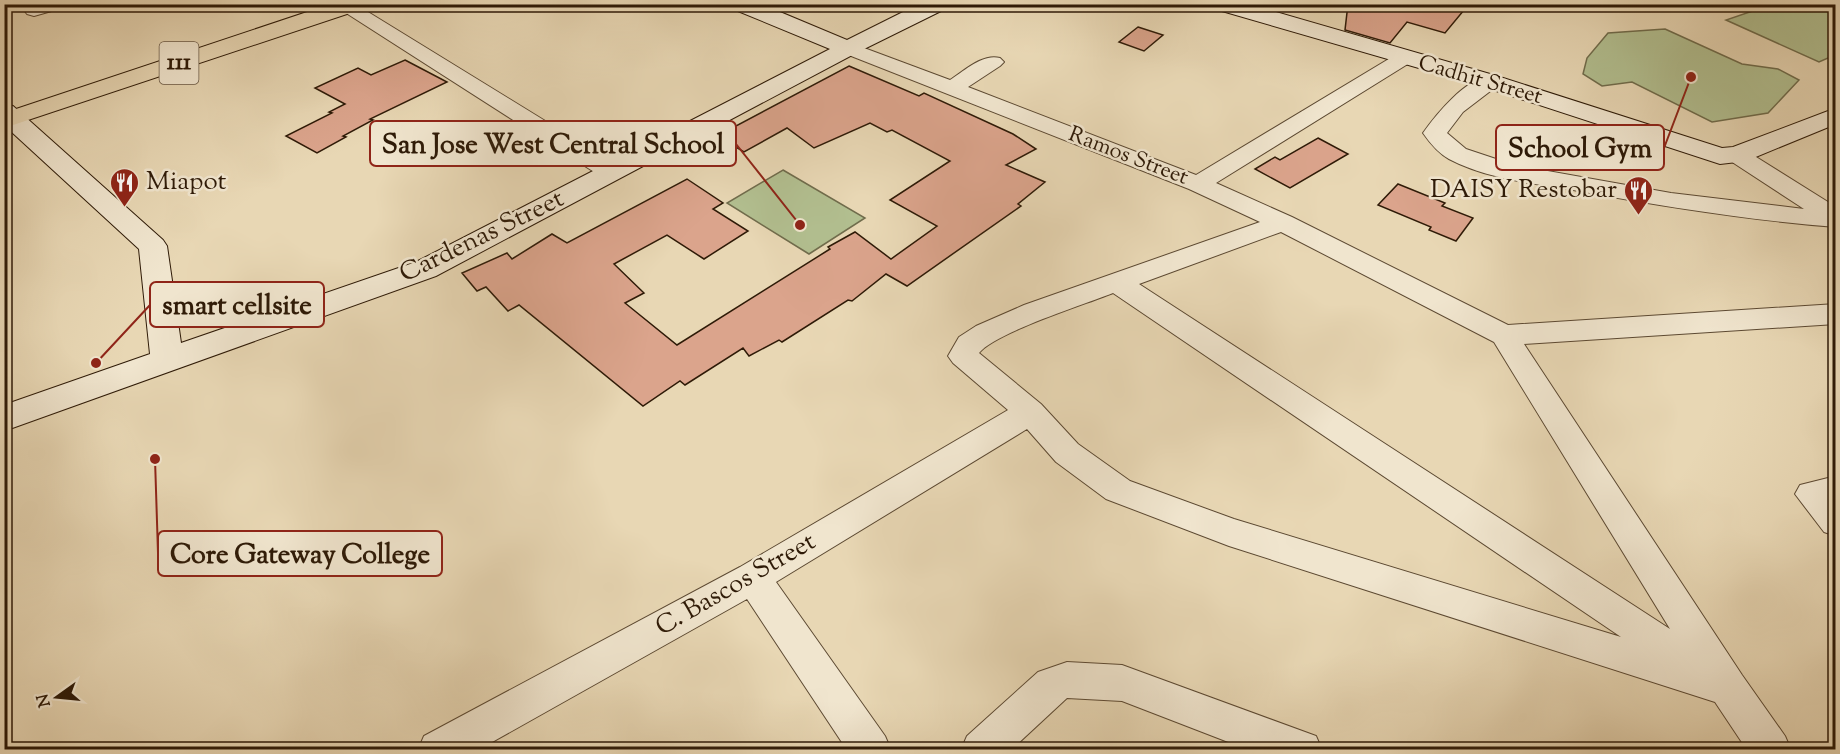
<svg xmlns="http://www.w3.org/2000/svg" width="1840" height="754" viewBox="0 0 1840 754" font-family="'Sorts Mill Goudy',serif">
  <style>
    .green { fill: #b2bf90; stroke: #706c4c; stroke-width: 1.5 }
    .building { fill: #dba48c; stroke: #2e1a07; stroke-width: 1.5 }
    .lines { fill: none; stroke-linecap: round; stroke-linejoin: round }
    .street-casing { stroke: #5c4932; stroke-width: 2 }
    .secondary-casing { stroke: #2e1a07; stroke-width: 2 }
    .primary-casing { stroke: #2e1a07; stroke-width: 2 }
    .street { fill: #f0e5ce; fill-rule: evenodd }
    .secondary { fill: #f0e5ce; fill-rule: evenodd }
    .primary { fill: #e8d7b4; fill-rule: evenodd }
    .labels { text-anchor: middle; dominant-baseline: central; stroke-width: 5; stroke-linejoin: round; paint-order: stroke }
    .far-street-label { font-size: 22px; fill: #2e1a07; stroke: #f0e5ce }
    .shield { fill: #f0e5ce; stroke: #685743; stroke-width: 1.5 }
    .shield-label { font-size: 24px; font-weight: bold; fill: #2e1a07 }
    .poi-label { font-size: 26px; fill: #2e1a07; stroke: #f0e5ce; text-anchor: start }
    .street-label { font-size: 26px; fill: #2e1a07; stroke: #f0e5ce }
    .leader { fill: none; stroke: #8f2418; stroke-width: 2 }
    .callout-dot { fill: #8f2418; stroke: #f0e5ce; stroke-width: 2 }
    .callout { fill: #f0e5ce; stroke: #8f2418; stroke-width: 2 }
    .callout-label { font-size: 27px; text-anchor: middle; font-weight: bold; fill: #2e1a07 }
  </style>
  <rect width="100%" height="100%" fill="#e8d7b4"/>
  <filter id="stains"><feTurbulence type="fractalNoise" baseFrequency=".00333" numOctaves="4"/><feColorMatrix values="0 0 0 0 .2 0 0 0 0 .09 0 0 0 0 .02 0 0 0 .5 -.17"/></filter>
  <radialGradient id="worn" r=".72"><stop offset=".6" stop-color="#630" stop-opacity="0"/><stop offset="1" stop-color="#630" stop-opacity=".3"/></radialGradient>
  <path class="green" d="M1773,4L1835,6V55L1819,62L1726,20Z
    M1665,29L1742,64L1778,69L1799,80L1768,113L1712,122L1632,82L1602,86L1583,74L1587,58L1608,33Z
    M783,170L865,218L809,254L727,203Z"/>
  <path class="building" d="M1348,4H1469L1445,33L1407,22L1390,43L1345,30Z
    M1138,27L1163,35L1144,51L1119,42Z
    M405,60L447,82L370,119L373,120L343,136L346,137L317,153L286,136L332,113L329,112L345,104L315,88L358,68L371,75Z
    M849,66L919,96L924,93L1013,134L1036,149L1006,165L1045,182L1018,204L1021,206L907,286L886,274L852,301L848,300L782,342L779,340L749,356L743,348L685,385L680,381L643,406L519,305L508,311L486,287L477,291L462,273L507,253L512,259L552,234L567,243L687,179L723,203L713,209L748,231L704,259L667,235L614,264L644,293L625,303L677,345L830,249L828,247L855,232L891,259L937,226L890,200L950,161L892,130L887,132L870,123L814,148L787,128L744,152L717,136Z
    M1318,138L1348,154L1290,188L1255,169L1275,157L1280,160Z
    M1398,184L1445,203L1442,206L1473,218L1456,241L1429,230L1431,227L1378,205Z"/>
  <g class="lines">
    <defs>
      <path id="street" d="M32,4H64L62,8L34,16L27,14L24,10Z
        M332,4H355L620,167L623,172L620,177L611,179L602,177Z
        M848,42L950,80C964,71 983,53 1000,58L1004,62L1000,66L968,87L1196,175L1397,54L1404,52L1411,54L1414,58L1411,62L1216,183L1292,217L1508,325L1836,304V324L1524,344L1742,675L1785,736L1791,750H1747L1715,702L1229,546L1106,499L1056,462L1027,429L776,582L885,736L891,750H847L747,599L478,750H418L424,736L740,567L1008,410L953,363L948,356L959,337L976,326L1024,305L1260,222L1189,189L841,52L838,48L841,44ZM1281,232L1494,342L1670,629L1139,284ZM1113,293L1621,637L1234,519L1130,481L1078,444L1041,404L979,353C994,333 1086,304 1113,293Z
        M1489,75L1497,76L1500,81L1497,86L1463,112L1447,133L1466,149L1514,165L1671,193L1804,209L1729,160L1725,155L1729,150L1737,148L1745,150L1836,207V227C1747,220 1660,206 1573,190C1531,183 1487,179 1449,159C1438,153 1430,143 1423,133C1438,112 1464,81 1489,75Z
        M1836,476V536L1824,532L1795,494L1800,485Z
        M1067,662L1122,665L1316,736L1322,750H1249L1122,701L1067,698L1011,750H961L967,736L1038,672Z"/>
      <path id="secondary" d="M731,4H761L847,40L919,4H947L945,9L856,53L436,276L4,431V405L150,354L139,249L4,125V104L13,106L163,240L167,246L181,343L416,262L830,49L733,9Z
        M1213,4H1248L1497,76L1722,148L1733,147L1836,108V124L1746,161L1720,164L1481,86L1215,9Z"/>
      <path id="primary" d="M331,4H364L362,9L4,128V113Z"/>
    </defs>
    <use href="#street" class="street-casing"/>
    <use href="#secondary" class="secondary-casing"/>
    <use href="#primary" class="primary-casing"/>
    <use href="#street" class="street"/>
    <use href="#secondary" class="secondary"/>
    <use href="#primary" class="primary"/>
  </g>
  <defs>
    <symbol id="restaurant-pin" viewBox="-11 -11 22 30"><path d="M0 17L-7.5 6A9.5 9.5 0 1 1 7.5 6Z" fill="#8f2418" stroke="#f0e5ce"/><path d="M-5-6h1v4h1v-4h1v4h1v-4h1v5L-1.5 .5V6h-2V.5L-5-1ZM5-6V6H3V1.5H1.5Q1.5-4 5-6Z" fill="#fff"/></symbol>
  </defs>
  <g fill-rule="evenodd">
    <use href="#restaurant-pin" x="108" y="166" width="33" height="45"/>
    <use href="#restaurant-pin" x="1622" y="174" width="33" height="45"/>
  </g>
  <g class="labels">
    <g class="far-street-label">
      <text transform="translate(1480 81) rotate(16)">Cadhit Street</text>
      <text transform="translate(1128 157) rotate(21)">Ramos Street</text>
    </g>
    <rect class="shield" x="159.5" y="42" width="39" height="42" rx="4.5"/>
    <g class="shield-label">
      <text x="179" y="63">111</text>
    </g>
    <g class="poi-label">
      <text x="146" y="182">Miapot</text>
      <text x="1617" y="190" text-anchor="end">DAISY Restobar</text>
    </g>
    <g class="street-label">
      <text transform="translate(482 237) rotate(-26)">Cardenas Street</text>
      <text transform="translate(736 585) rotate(-30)">C. Bascos Street</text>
    </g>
  </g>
  <path class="leader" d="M800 225L736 144M1691 77L1664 148M96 363L150 305M155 459L158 553"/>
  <g class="callout-dot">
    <circle cx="800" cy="225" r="6"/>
    <circle cx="1691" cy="77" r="6"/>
    <circle cx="96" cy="363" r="6"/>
    <circle cx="155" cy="459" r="6"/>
  </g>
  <g class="callout">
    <rect x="370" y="121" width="366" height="45" rx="6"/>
    <rect x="1496" y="125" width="168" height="45" rx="6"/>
    <rect x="150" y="282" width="174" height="45" rx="6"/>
    <rect x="158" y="531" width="284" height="45" rx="6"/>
  </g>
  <g class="callout-label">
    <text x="553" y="153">San Jose West Central School</text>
    <text x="1580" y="157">School Gym</text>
    <text x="237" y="314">smart cellsite</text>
    <text x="300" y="563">Core Gateway College</text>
  </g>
  <rect width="1840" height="754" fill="none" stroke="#e8d7b4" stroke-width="24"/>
  <rect x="6" y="6" width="1828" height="742" fill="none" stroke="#2e1a07" stroke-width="3"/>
  <rect x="12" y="12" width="1816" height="730" fill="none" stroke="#2e1a07" stroke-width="1.5"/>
  <g transform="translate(57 697) rotate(255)" stroke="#f0e5ce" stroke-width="4.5" paint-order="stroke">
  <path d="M0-4.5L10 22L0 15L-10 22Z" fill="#2e1a07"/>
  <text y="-9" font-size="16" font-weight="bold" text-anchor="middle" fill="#2e1a07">N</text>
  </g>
  <rect width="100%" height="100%" filter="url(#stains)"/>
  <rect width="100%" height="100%" fill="url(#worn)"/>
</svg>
